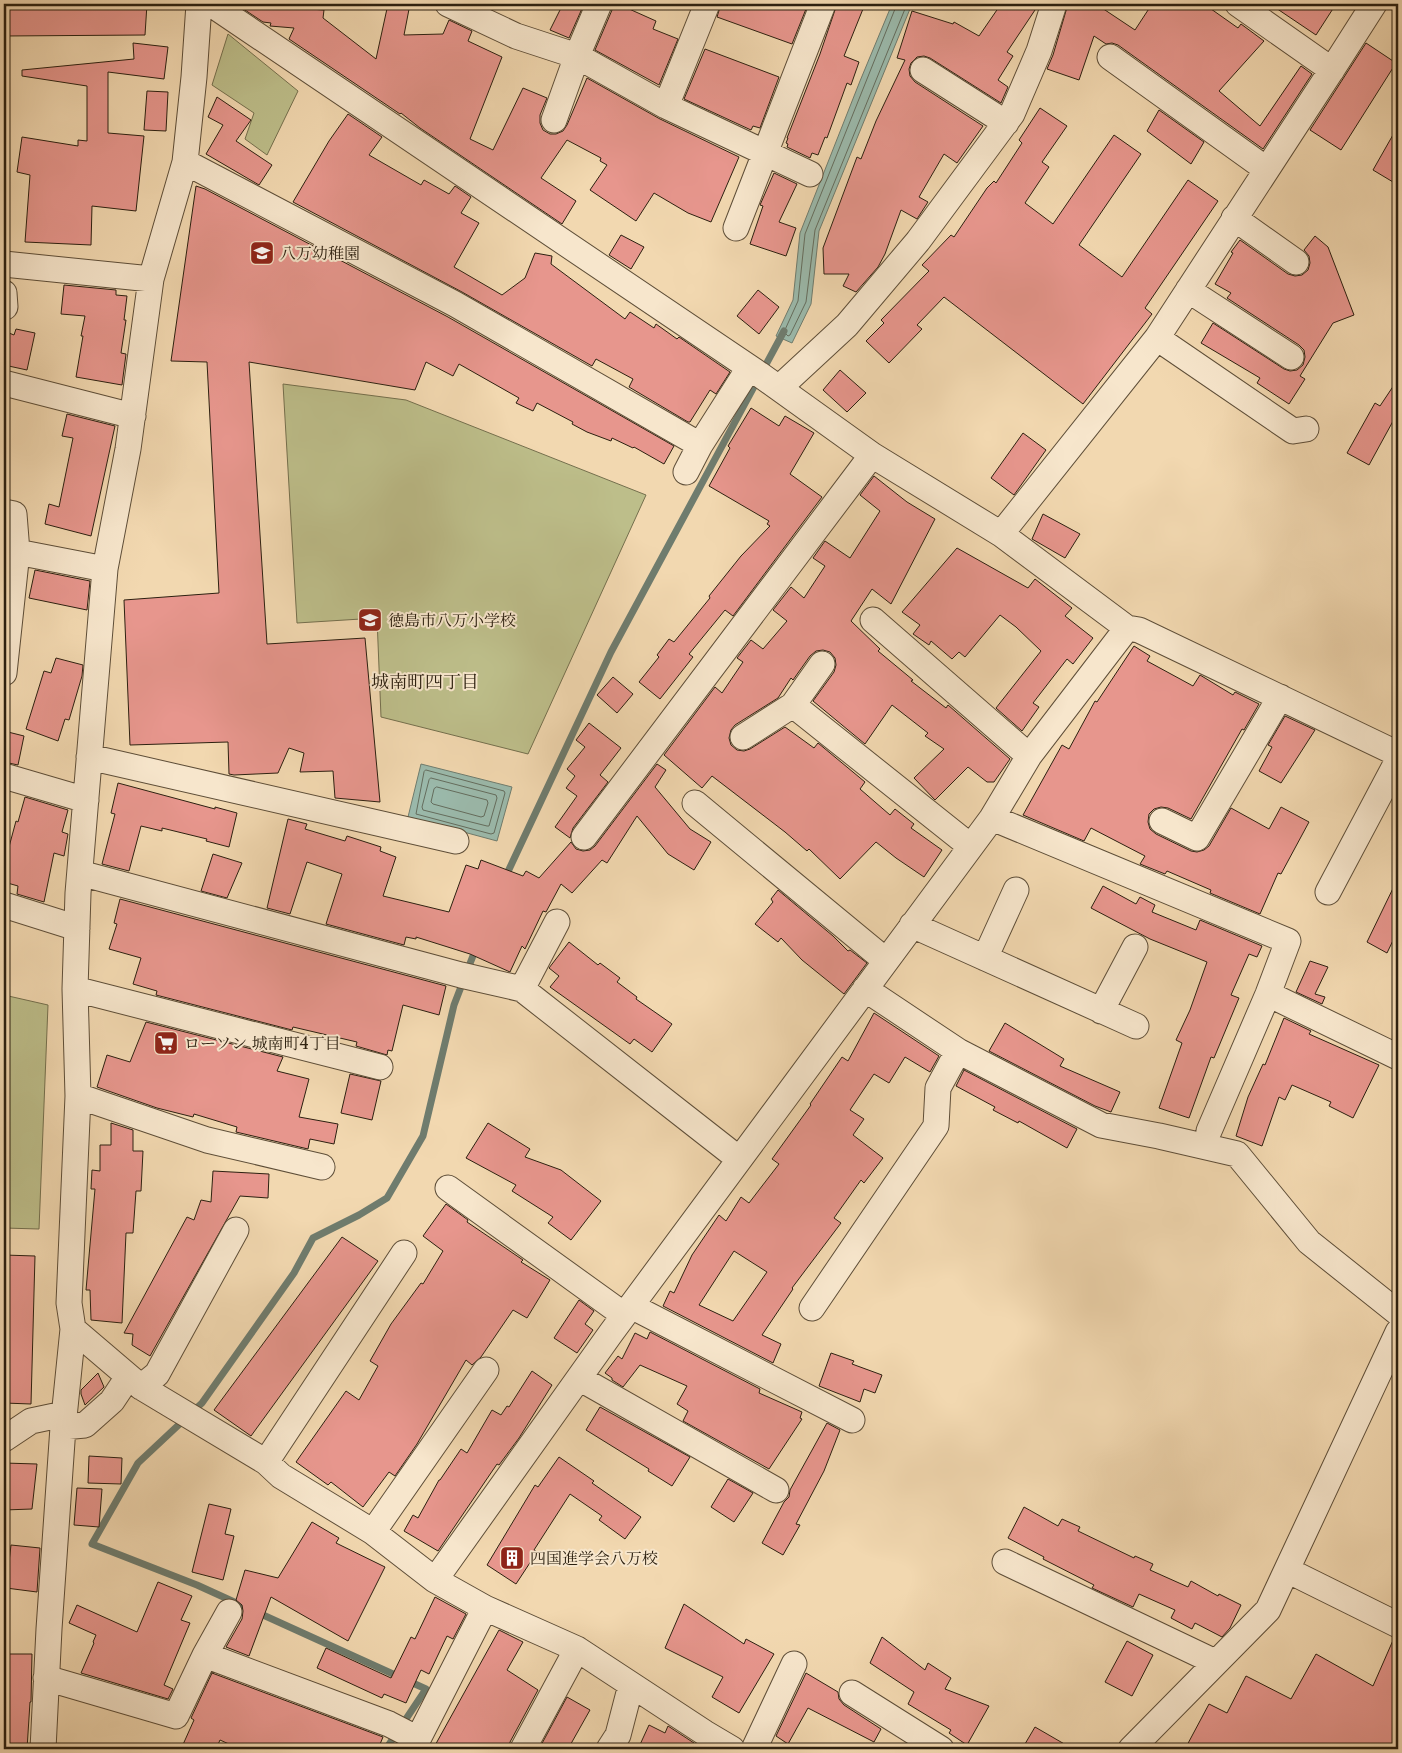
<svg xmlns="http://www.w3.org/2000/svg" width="1402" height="1753" viewBox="0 0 1402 1753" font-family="'Libre Caslon Text','Noto Serif JP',serif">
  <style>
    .green { fill: #bdbe8a; stroke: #746f4d }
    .water { fill: #9bbaac; stroke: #6f7c6e }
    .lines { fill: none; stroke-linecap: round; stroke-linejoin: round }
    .shore { stroke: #646d5e; stroke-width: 1 }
    .stream { stroke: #6f7c6e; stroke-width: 7 }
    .building { fill: #e7968d; stroke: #2c2010; fill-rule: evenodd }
    .minor-casing { stroke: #5e4e38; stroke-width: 27 }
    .minor { stroke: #f7e6cc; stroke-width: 25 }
    .labels { text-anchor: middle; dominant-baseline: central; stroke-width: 4; stroke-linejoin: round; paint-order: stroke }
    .poi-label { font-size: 16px; fill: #2c2010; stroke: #f7e6cc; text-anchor: start }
    .neighbourhood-label { font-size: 18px; fill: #2c2010; stroke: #f7e6cc }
  </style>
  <rect width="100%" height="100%" fill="#f2d8b0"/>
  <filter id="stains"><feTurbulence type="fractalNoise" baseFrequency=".004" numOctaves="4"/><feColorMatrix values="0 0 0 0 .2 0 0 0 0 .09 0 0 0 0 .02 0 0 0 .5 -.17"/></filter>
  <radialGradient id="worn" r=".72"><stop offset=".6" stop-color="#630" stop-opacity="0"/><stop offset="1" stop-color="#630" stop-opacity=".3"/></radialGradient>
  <path class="green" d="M228,34L298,91L267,155L245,139L254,113L212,85Z
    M283,384L406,400L646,495L528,754L381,717L377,618L297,623Z
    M4,995L48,1005L39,1229L4,1228Z"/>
  <path class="water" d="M892,4H912L819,231L811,304L792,343L776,336L793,300L800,233L860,81Z
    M421,764L512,787L497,841L408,817Z"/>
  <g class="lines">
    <path class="shore" d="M897,4L805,234L798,301L784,332L788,336L790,335L806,302L815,230L907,4
      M426,770L504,791L505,793L494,833L491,834L416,814L424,772Z
      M431,778L496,795L497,798L489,826H487L423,810L422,807L429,780Z
      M437,787L487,800L488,803L484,816L481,817L433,804L431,802L434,789Z"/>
    <path class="stream" d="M505,878L611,652L784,331
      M386,1749L426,1689L197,1585L92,1544L138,1463L202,1403L294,1273L313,1238L359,1215L387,1198L423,1136L454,1005L476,948"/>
  </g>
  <path class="building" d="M4,4H147L145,35L4,36Z
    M236,4H296V8L324,10L323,18L376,59L388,4H410L404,35L443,34L449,20L472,31L468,41L502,57L470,139L493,150L523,88L547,98L540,115V123L543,130L550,134H556L563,131L567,125L587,78L660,119L739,157L711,222L688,213L654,193L636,221L590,190L607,165L600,161L601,158L567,140L541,178L576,201L562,224L420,128L401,113L400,114L289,39L294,28L270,26L271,23L263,22Z
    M563,4H584L569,38L550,30Z
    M613,4H618L656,21L653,29L678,39L659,85L595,50L612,10Z
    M721,4H808L792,44L717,17Z
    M837,4H865L844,56L859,62L851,85L847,83L827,138L825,137L818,155L812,153L810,158L787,147L788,144L786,143L788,138H787L820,54Z
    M1001,4H1039L1007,52L1013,56L998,80L1008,87L1001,103L930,58L924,56L917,57L911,63L909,69L910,76L915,82L983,126L957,163L944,154L919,197L928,202L917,219L901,210L885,254L878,267L856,292L843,286L849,274H824L823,248L857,157L861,159L876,121L905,60L897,58L912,11L953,24L954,22L979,36Z
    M1068,4H1096L1135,30L1152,4H1204L1238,28L1241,24L1264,41L1219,91L1260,126L1301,66L1312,74L1263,149L1118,45L1112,43L1106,44L1094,36L1079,80L1047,69L1053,55Z
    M1270,4H1336L1316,35Z
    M133,43L168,47L164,79L108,72V133L144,136L136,211L92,206L91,245L25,242L30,175L17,172L22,137L78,146V140L87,141V86L22,76V70L134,59Z
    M1366,43L1396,63L1341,150L1310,130Z
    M705,49L779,77L760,128L753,126L751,130L684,99Z
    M147,91L168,92L166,131L144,130Z
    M217,97L251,120L236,141L272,165L259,185L206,154L223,125L208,117Z
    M1040,108L1067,126L1042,162L1049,167L1025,203L1053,224L1114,135L1141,154L1079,245L1122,277L1188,180L1218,201L1145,308L1152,314L1083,404L944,297L917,325L922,329L889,363L866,341L884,323L881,320L929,271L922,265L951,235L954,237L987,188L994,181L996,183L1022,143L1019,140Z
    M1159,110L1204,142L1191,164L1147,131Z
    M348,114L382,137L369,155L421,185L424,180L449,194L455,186L471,197L461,213L479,223L454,267L502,295L525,278L535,253L552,256L551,264L625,319L630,312L654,328L656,324L677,339L679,337L730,372L716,394L710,390L690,422H688L629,387L633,379L596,359L592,366L462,292L293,202L329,141Z
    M1398,126V185L1373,170Z
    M774,173L797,184L779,222L796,228L786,256L750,244L763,206L760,205Z
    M196,186L205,189L448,317L674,446L664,464L634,447L633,448L612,438L611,441L587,432L572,424L573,422L537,403L533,411L516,403L519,398L459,364L453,376L426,362L415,390L249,362L267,644L365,638L380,802L335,798L333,771L300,772L304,753L289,748L278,773L234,775L229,774L228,742L130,745L124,600L219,593L207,362L171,361Z
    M621,235L644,247L631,269L609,255Z
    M1315,236L1328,247L1354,315L1333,323L1300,376L1305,379L1289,404L1257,383L1260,378L1201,343L1213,323L1284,369L1290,371L1297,370L1303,365L1305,357L1304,350L1299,345L1227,298L1231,293L1215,284L1233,253L1231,252L1240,240L1288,274L1295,276L1302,275L1308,270L1310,263L1309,256L1304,250Z
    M64,285L116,290V295L127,296L124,320H126L121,353L126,354L122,385L76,377L83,336H81L85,316L61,314Z
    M758,290L779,307L759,334L737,316Z
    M16,329L35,333L27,370L4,365V331L14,335Z
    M840,370L866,393L847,412L823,390Z
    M1398,379V412L1369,465L1347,453L1375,403L1380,406Z
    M751,408L779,426L785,416L814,433L790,474L822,497L733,616L725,610L689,654L693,657L660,699L639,682L659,657L657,655L669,639L674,642L710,598L709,596L741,556L770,526L767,524L769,521L709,486L730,448L728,446Z
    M67,414L115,426L91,536L45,524L49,504L59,507L73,438L62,436Z
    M1023,433L1046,450L1014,495L991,478Z
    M874,476L907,502L935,519L891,604L872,589L851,621L880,649L878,651L913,680L911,681L946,708L948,705L1010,759L994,782H987L968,767L935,800L914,778L944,749L925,736L928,733L892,705L865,744L813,701L834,672L836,665L835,658L830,652L823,650L816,651L810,656L793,680L791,678L778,698L735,725L731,730L729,738L731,745L737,750L744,751L750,749L785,727L814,748L818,743L865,782L860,789L890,815L895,809L914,824L911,828L942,850L924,877L896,858L876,842L840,879L809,849L807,851L785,832L712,776L702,788L664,755L715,687L722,693L743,662L737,658L751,640L763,649L787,621L773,610L791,587L804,598L825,566L813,558L825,541L850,558L880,511L860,495Z
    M1043,514L1080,534L1065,558L1032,539Z
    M957,548L1028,588L1035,579L1072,608L1065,616L1093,638L1073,664L1067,659L1033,703L1039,707L1022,731L996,708L1041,651L1016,627L1000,615L965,657L959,652L952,659L931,641L929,645L913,634L920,625L902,612Z
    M35,570L90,581L87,610L29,598Z
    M1134,646L1150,656L1147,661L1193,686L1200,675L1233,695L1235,692L1259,704L1244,730L1242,729L1191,819L1168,808L1161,807L1154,809L1149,814L1148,822L1150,829L1156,834L1191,851L1197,852L1204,850L1209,846L1231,808L1269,829L1281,807L1309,822L1281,874L1278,873L1260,914L1210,893L1211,890L1167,871L1165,874L1140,864L1145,856L1091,828L1084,841L1023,815L1062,745L1069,749L1095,701L1097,702Z
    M56,658L83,665L82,676L69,720L65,719L58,741L26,729L44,671L51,673Z
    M613,677L633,694L617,713L597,695Z
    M1285,716L1315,730L1281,783L1259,771L1272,747L1268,745Z
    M589,723L621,748L600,775L608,782L573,828L570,838L555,827L577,796L566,788L575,776L567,769L585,747L576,740Z
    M4,731L24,736L18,765L4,762Z
    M657,764L666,770L655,787L690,829L711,842L694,870L668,854L637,816L607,863L602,860L572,893L561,884L546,912L543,911L525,949L522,946L510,972L470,954L416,937V939L406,937L404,945L326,924L342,874L307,862L290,914L267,908L288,819L307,824L305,829L345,841L347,836L381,847L380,851L396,857L383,896L449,912L466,865L478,869L481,860L523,876L526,871L539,878L571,842L576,849L583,851L590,850L595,846Z
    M118,783L215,809V807L237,813L229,847L206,841L207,839L162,828V831L141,826L129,871L102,864L115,814L111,813Z
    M25,797L68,810L62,832L68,834L64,856L54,853L44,902L17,894L18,886L4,882V857L6,858L16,821L18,822Z
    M213,854L242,863L227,898L201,891Z
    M1398,878V930L1387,953L1367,942Z
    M1103,886L1136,904L1140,897L1155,905L1152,912L1196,930L1200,920L1262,946L1257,957L1249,954L1231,995L1239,998L1214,1058L1211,1057L1189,1118L1159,1108L1182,1043L1176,1040L1190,1010L1207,962L1150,939L1091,908Z
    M778,890L833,936L848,951L850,950L867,963L844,994L802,960L781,938L778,942L755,924L773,902L771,899Z
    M120,899L446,986L439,1015L403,1005L392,1051L388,1050L387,1055L356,1046L357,1042L293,1027L292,1030L156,995L157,991L133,984L141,958L109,949L117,924L114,923Z
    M569,942L598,965L600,963L620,978L617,982L637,997L636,999L672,1024L652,1052L634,1039L630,1044L550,987L559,976L549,968Z
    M1310,961L1328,967L1315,994L1325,997L1322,1004L1296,992Z
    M874,1013L939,1056L930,1072L905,1057L889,1083L874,1074L850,1110L864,1119L853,1135L883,1158L864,1183L861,1180L834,1218L841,1223L792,1288L793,1289L762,1335L781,1344L773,1363L663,1306L670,1291L674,1293L692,1255L719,1215L726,1221L741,1197L749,1203L779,1164L772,1159L811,1105L810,1104L842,1057L848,1061ZM734,1251L767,1272L733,1321L699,1305Z
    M1284,1018L1311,1031L1309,1034L1379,1065L1353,1118L1329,1106L1331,1102L1292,1085L1285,1100L1279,1097L1262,1146L1236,1136L1248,1097L1263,1064L1265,1065Z
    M146,1022L283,1057L277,1071L309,1079L299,1117L338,1124L334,1144L310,1139L308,1149L236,1132L237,1127L194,1114L193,1117L157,1108L97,1087L107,1055L130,1062Z
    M1005,1023L1064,1059L1060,1066L1120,1092L1111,1112L1095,1106L989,1051Z
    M964,1070L1077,1129L1067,1148L1019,1121L1018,1123L993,1110L995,1107L956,1086Z
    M350,1074L381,1081L372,1120L341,1113Z
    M111,1123L133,1130V1151H143L141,1191H136L133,1233H126L122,1323L91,1320L90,1290H86L95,1189H91L92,1170L100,1171V1145H111Z
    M488,1123L530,1149L525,1157L561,1170L601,1201L571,1240L548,1223L553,1217L512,1191L516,1185L466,1158Z
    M213,1171L269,1174L268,1198L240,1196L150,1356L132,1345L133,1334L124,1333L187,1217L194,1220L201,1200L211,1202Z
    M446,1204L468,1220L467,1222L523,1260L521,1262L550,1280L527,1318L513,1310L481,1357L472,1365L466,1360L417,1444L395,1476L389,1472L363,1507L331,1482L328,1485L296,1462L346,1391L359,1400L378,1366L370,1361L391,1324L421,1283L423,1284L443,1251L423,1236Z
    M342,1237L378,1261L251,1436L214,1410Z
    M4,1255L35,1256L31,1404L4,1403Z
    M579,1300L594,1311L585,1324L593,1330L577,1353L554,1338Z
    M650,1332L760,1389L759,1393L802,1412L800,1418L802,1419L769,1469L683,1421L688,1411L677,1404L687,1386L640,1365L623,1387L612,1380V1378L605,1373L618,1356L622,1359L635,1333L647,1339Z
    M831,1353L854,1361L852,1364L882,1375L875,1393L864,1389L860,1402L819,1386Z
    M532,1371L552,1385L519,1438L499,1465L497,1464L438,1551L404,1531L413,1515L418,1518L439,1480H440L461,1449L467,1453L492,1410L501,1415L507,1406L509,1407Z
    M98,1373L104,1387L85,1405L81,1394V1390Z
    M600,1407L690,1457L672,1486L648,1471L649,1469L586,1430Z
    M827,1423L840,1430L824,1471L796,1524L800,1525L783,1555L762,1543L784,1502L789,1497L790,1490Z
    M89,1456L122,1458L121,1484L88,1483Z
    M559,1457L594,1481L592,1483L641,1517L625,1539L599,1520L602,1516L570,1494L534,1550L537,1552L516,1584L487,1565L535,1485L538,1487Z
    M4,1463L37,1464L32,1509L4,1510Z
    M728,1479L753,1493L734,1522L711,1507Z
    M77,1488L102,1489L99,1527L74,1525Z
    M209,1504L231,1509L225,1534L234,1536L223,1580L192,1572Z
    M1024,1507L1058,1526L1062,1519L1080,1527L1078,1531L1134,1558L1135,1556L1153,1564L1150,1570L1188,1587L1191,1581L1218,1596L1219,1594L1241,1605L1230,1628L1222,1637L1195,1623L1192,1629L1171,1618L1175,1610L1139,1594L1133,1607L1092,1588L1094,1585L1043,1559L1044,1557L1008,1538Z
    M312,1522L339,1538L336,1543L385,1567L348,1641L271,1597L249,1656L226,1647L242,1619L243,1611L242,1605L236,1600L245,1570L278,1578Z
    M11,1545L40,1548L37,1592L6,1588Z
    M158,1582L192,1596L181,1620L190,1623L164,1685L173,1689L168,1699L81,1673L94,1643L93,1642L96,1635L69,1623L77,1605L137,1632Z
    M435,1597L466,1614L453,1639L447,1636L429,1674L421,1670L406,1703L384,1694L382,1698L317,1668L326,1648L391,1678L411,1637L415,1639Z
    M684,1604L744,1644L746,1639L774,1654L739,1713L712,1697L723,1677L665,1648Z
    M499,1630L523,1642L507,1670L538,1690L510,1742L509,1749H433Z
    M882,1637L925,1670L928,1663L951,1678L945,1689L989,1706L967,1745L949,1733L951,1730L908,1704L914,1692L870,1663Z
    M1394,1638L1398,1639V1749H1185L1209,1704L1227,1713L1246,1676L1291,1699L1316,1654L1373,1686Z
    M1127,1641L1153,1655L1132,1696L1105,1682Z
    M4,1654H32L31,1702H30L27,1749H4Z
    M212,1673L383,1737L378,1749H240L220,1740L216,1749H181L194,1720L191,1718Z
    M806,1673L838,1692L839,1699L844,1705L881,1729L874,1742L808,1708L788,1744L776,1736Z
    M567,1697L590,1710L568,1749H539Z
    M649,1725L665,1733L668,1726L694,1743L693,1747L698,1749H638Z
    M1035,1727L1073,1749H1022Z"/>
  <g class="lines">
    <defs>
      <path id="minor" d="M211,4L759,374L872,455L1001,534L1127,628L1139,630L1398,754
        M448,4L516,36L577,56L666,106L810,174
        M1238,4L1332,70
        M1110,57L1266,169
        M923,70L1006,123
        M666,106L707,4
        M554,120L577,56L599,4
        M185,162L455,304L700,445
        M1234,218L1296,262
        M736,228L823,4
        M4,264L151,279
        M1188,290L1291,357
        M4,293L5,307H4
        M1157,338L1293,431L1306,429
        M4,383L133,416
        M779,388L847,325L918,241L1012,114L1039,51L1054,4
        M686,472L700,445L749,368
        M4,512L14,514L17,552L4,673
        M1001,534L1157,338L1335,65L1374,4
        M17,552L105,569
        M873,620L1029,756
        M793,705L970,846
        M743,737L793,705L822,664
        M89,757L456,841
        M4,776L86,800
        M695,803L885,960
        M992,818L1288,941L1268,994L1209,1131
        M1162,821L1197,838L1280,697
        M584,837L872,455
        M80,873L461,975L522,989L739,1159
        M1328,892L1398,760
        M4,905L77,928
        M912,925L1136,1026
        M985,958L1016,890
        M75,989L380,1067
        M522,989L557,922
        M1268,994L1398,1057
        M1101,1011L1135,947
        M958,1051L1101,1125L1159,1136L1237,1154L1309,1242L1398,1313
        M78,1096L207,1140L322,1167
        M448,1188L624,1315
        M631,1306L852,1420
        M812,1308L936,1126L938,1088L958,1051L865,989
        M73,1329L141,1387L266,1462L281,1476L373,1532L435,1580L485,1608L577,1649L705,1733L732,1749
        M579,1378L776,1490
        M141,1387L157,1374L236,1230
        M63,1427L85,1425L112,1401L128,1377
        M4,1439L31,1421L64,1414
        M266,1462L404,1253
        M373,1532L486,1370
        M1005,1562L1215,1662
        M1287,1570L1398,1625
        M435,1580L611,1333L992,818L1029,756L1127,628
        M205,1655L229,1612
        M46,1678L176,1716L205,1655L389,1724L418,1739L485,1608
        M852,1693L941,1749
        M43,1749L49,1629L63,1427L73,1329L69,1303L78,1096L75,989L78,893L105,569L128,449L151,279L185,162L194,77L199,4
        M523,1749L577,1649
        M609,1749L618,1735L631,1685
        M754,1749L794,1664
        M1131,1749L1268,1610L1398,1332"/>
    </defs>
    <use href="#minor" class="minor-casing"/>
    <use href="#minor" class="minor"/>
  </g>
  <defs>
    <symbol id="school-square" viewBox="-11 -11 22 22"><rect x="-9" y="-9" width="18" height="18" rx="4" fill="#8f2418" stroke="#f7e6cc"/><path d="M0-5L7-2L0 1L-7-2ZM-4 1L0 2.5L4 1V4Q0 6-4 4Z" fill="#fff"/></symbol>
    <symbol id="supermarket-square" viewBox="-11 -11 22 22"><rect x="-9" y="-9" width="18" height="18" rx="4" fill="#8f2418" stroke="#f7e6cc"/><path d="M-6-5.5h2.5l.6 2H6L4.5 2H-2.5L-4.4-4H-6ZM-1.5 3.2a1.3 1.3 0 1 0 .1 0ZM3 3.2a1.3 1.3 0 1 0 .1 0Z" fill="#fff"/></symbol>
    <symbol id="building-square" viewBox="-11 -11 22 22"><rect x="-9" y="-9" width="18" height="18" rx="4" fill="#8f2418" stroke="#f7e6cc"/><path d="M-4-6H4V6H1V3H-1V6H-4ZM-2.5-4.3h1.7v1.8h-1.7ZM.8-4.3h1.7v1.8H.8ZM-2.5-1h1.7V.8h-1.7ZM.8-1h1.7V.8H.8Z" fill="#fff"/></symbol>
  </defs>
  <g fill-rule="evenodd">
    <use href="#school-square" x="248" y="239" width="28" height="28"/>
    <use href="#school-square" x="356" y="606" width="28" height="28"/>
    <use href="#supermarket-square" x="152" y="1029" width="28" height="28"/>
    <use href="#building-square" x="498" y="1544" width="28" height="28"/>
  </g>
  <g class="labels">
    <g class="poi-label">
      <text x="280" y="253">八万幼稚園</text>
      <text x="388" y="620">徳島市八万小学校</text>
      <text x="184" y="1043">ローソン 城南町4丁目</text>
      <text x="530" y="1558">四国進学会八万校</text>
    </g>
    <g class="neighbourhood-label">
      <text x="425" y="682">城南町四丁目</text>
    </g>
  </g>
  <rect width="1402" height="1753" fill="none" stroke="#f2d8b0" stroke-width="20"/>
  <rect x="5" y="5" width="1392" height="1743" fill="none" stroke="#2c2010" stroke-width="2.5"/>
  <rect x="10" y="10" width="1382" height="1733" fill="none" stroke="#2c2010"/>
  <rect width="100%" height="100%" filter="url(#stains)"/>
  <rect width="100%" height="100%" fill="url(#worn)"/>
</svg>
